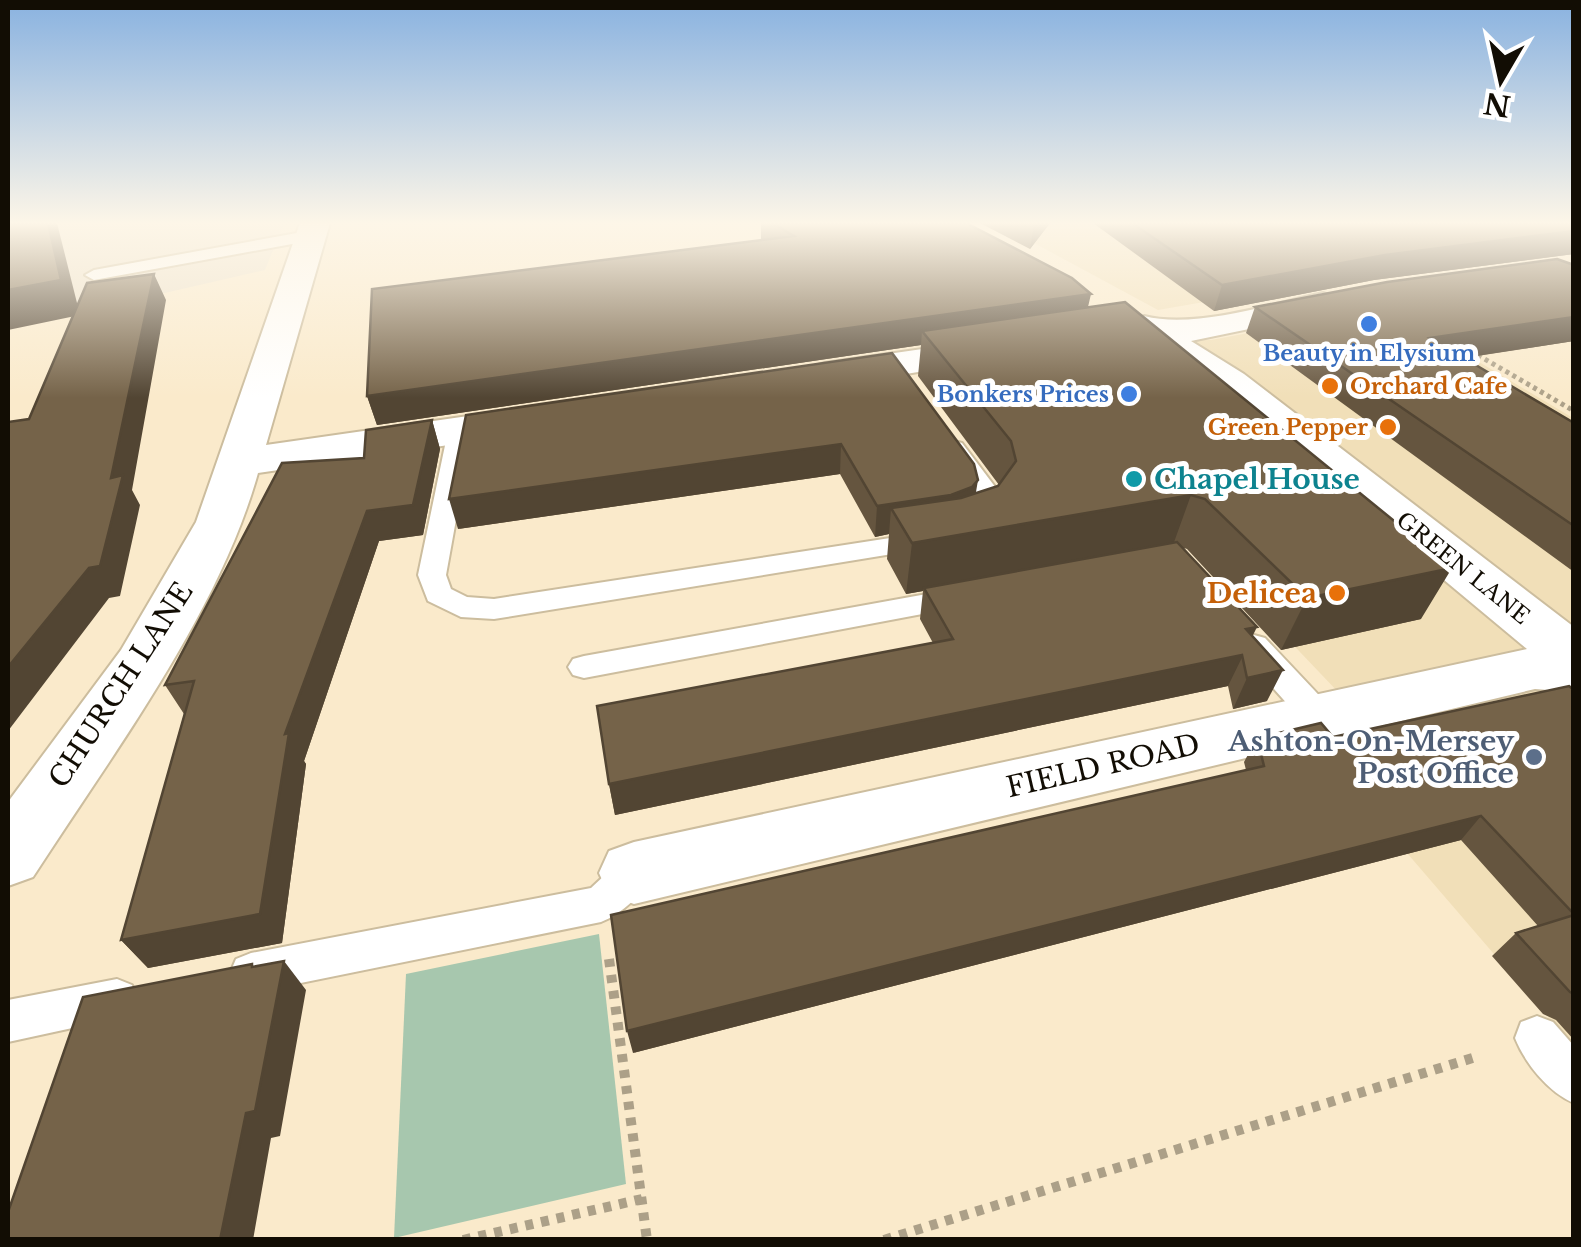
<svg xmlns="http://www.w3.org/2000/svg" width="1581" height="1247" viewBox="0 0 1581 1247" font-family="'Libre Baskerville',serif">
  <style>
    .built { fill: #f1dfb8 }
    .education { fill: #ece1cc }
    .green { fill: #a7c7ae }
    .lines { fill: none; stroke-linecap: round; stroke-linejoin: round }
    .service-casing { stroke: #ccbd9e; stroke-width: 4 }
    .minor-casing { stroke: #ccbd9e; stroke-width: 4 }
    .path-far1 { stroke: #aca088; stroke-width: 5; stroke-dasharray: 4 4; stroke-linecap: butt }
    .path { stroke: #aca088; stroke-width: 10; stroke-dasharray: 8 8; stroke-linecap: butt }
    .service { fill: #fff; fill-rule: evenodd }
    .minor { fill: #fff; fill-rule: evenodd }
    .wall { fill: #65553f }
    .shaded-wall { fill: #524533 }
    .building { fill: #756349; stroke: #524533; stroke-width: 2.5 }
    .shop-dot { fill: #3f7fe0; stroke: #fff; stroke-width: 4 }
    .food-dot { fill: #e8710a; stroke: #fff; stroke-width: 4 }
    .culture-dot { fill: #0f9aa8; stroke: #fff; stroke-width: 4 }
    .service-dot { fill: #5c6f8a; stroke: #fff; stroke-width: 4 }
    .labels { text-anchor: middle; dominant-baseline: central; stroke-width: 10; stroke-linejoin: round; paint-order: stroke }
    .far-shop-label { font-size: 22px; font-weight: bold; fill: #366cbe; stroke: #fff }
    .far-food-label { font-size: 22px; font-weight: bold; fill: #c56008; stroke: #fff; text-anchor: start }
    .far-street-label { font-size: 22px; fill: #120d04; stroke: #fff }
    .culture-label { font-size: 28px; font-weight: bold; fill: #0d838f; stroke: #fff; text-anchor: start }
    .food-label { font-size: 28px; font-weight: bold; fill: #c56008; stroke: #fff; text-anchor: end }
    .street-label { font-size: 28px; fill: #120d04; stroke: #fff }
    .service-label { font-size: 28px; font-weight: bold; fill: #4e5e75; stroke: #fff; text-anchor: end }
  </style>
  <rect width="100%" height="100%" fill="#faeacb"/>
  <path class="built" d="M997,223H1219L1313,283L1158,310Z
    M1387,307L1573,418V1046L1339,774L1400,757L1197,544L929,390L917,372L1107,341L1211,340Z"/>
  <path class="education" d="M8,223H284L265,270L8,329Z"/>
  <path class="green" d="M599,934L626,1184L394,1238L406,974Z"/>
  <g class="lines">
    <defs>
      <path id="service" d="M308,231L316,236L314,240L94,280L85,275L94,270Z
        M460,424L472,431L446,575L451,589L467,597L494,599L929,532L943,540L929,548L494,619L461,617L428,601L418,575L448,431Z
        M954,441L962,443L999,492L1003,511L987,533L978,535L965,527L977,511L973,492L942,448Z
        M960,588L970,591L975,598L970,605L584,678L573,675L568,667L573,659L584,656Z
        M1254,635L1265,638L1331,708L1336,717L1331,726L1319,730L1307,726L1243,654L1239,646L1243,638Z
        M634,856L648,861L653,873C643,894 622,914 601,922L251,993L236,987L230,973L236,959L251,953L591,888L620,861Z
        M117,979L132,985L138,1000L132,1015L8,1042V1000Z
        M1537,1016L1553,1022L1574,1046V1103C1548,1092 1525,1063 1515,1038L1521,1022Z"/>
      <path id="minor" d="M300,223H330L266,445L538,406L553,410L559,419L553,428L538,432L258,473C218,615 113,753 33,877L8,886V802L121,650L196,522Z
        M1323,293L1335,297L1341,304L1335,311L1191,341L1244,374L1574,627V692L1535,689L634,904L609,895L599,873L609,851L634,842L1527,649L1216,390L1145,344L1087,347L1074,344L1068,336L1074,328L1129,322L1144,316C1195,329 1270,304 1323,293Z
        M992,339L1005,342L1011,350L1005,358L825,387L811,383L805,375L811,367L825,363Z"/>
    </defs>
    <use href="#service" class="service-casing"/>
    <use href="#minor" class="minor-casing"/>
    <path class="path-far1" d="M1471,351L1574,411"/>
    <path class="path" d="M609,959L647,1240
      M463,1240L642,1199
      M884,1240L1479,1056"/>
    <use href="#service" class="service"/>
    <use href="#minor" class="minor"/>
  </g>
  <path class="wall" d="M761,223H966L1088,307L1421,619L1281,650L1187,549L1184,548L1252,636L1267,701L1233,709L1228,686L615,815L609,784L933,643L920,619L923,591L906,594L887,559L889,534L875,537L840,474L458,529L892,353L976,493L999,485L918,376L921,345L377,425L367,396L761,240Z
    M980,223H1050L1030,249Z
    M1093,223H1574V254L1374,280L1214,311Z
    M1574,265V341L1464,358L1574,423V572L1246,333L1255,307Z
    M432,420L440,449L423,535L379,541L304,761L306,764L282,943L148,968L121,940L184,714L165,685L364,458Z
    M1574,690V1040L1556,1020L1543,1014L1492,956L1516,933L1538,926L1461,840L633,1053L1246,770L1244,762L1257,738L1333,737Z"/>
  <path class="shaded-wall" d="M48,223H57L80,315L8,330V290Z
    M1035,223H1050L1030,249L1034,225Z
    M1574,231V254L1374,280L1214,311L1222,285L1385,255Z
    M154,274L166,300L132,490L140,505L120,596L109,598L8,731V667L111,478Z
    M1091,294L1085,320L922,331L921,345L377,425L367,396Z
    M1574,317V341L1417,365L1430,338Z
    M432,420L440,449L423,535L379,541L304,761L306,764L282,943L148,968L121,940L367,511Z
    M841,444L840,474L458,529L449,499Z
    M978,480L973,510L891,508L889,534L875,537L877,506Z
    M1191,495L1173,545L924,588L923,591L906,594L912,543Z
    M1452,568L1421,619L1281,650L1307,598Z
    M1257,627L1228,686L615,815L609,784Z
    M1283,670L1267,701L1233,709L1247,678Z
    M1481,816L1461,840L633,1053L627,1031Z
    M284,961L306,990L280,1136L271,1138L253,1240H220L246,1113Z"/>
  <path class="building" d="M8,223H48L61,280L8,290Z
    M772,223H966L1072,278L1091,294L367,396L372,289L794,236Z
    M1132,223H1574V231L1385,255L1222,285Z
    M1557,259L1574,265V317L1430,338L1574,423V526L1255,307L1387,282Z
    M154,274L111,478L123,475L100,566L89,568L8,667V422L29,419L87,283Z
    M1125,302L1452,568L1307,598L1205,499L1191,495L912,543L891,508L961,498L998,486L1016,461L1011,441L922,331Z
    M892,353L974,464L978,480L972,487L951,495L877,506L841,444L449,499L466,415Z
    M432,420L413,505L367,511L285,734L289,733L260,914L121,940L194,681L165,685L282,463L364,458L366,430Z
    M1177,542L1257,627L1246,629L1283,670L1247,678L1242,655L609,784L597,706L953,639L924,588Z
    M1569,686L1574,690V914L1481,816L627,1031L611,915L1264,766L1257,738L1321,723L1333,737Z
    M1574,915V994L1570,992L1516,933Z
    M284,961L255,1111L246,1113L220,1240H8V1212L83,997L252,964V967Z"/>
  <linearGradient id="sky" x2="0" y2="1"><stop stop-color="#89b2e0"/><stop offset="0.56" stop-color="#fdf6e8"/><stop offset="1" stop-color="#fdf6e8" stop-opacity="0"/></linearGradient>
  <rect width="1581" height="398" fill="url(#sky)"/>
  <g class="shop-dot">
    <circle cx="1369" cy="324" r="10"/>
    <circle cx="1129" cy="394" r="10"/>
  </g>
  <g class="food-dot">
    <circle cx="1330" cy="386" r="10"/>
    <circle cx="1388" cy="427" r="10"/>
    <circle cx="1337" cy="593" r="10"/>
  </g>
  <circle class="culture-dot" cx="1134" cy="479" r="10"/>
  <circle class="service-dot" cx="1534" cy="757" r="10"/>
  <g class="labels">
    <g class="far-shop-label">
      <text x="1369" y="353">Beauty in Elysium</text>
      <text x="1109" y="394" text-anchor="end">Bonkers Prices</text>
    </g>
    <g class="far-food-label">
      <text x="1350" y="386">Orchard Cafe</text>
      <text x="1368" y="427" text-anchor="end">Green Pepper</text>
    </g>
    <g class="far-street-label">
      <text transform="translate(1463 568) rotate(39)">GREEN LANE</text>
    </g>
    <g class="culture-label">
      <text x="1154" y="479">Chapel House</text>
    </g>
    <g class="food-label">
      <text x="1317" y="593">Delicea</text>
    </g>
    <g class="street-label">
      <text transform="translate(121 685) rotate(-57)">CHURCH LANE</text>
      <text transform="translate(1103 766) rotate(-13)">FIELD ROAD</text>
    </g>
    <g class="service-label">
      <text x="1514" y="741">Ashton-On-Mersey<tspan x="1514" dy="32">Post Office</tspan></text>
    </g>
  </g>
  <rect width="1581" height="1247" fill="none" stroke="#120d04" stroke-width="20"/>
  <g transform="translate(1501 80) rotate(189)" stroke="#ffffff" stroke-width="8" paint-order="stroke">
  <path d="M0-8L18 38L0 25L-18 38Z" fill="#120d04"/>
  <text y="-15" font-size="28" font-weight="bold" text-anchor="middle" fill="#120d04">N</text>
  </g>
</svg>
